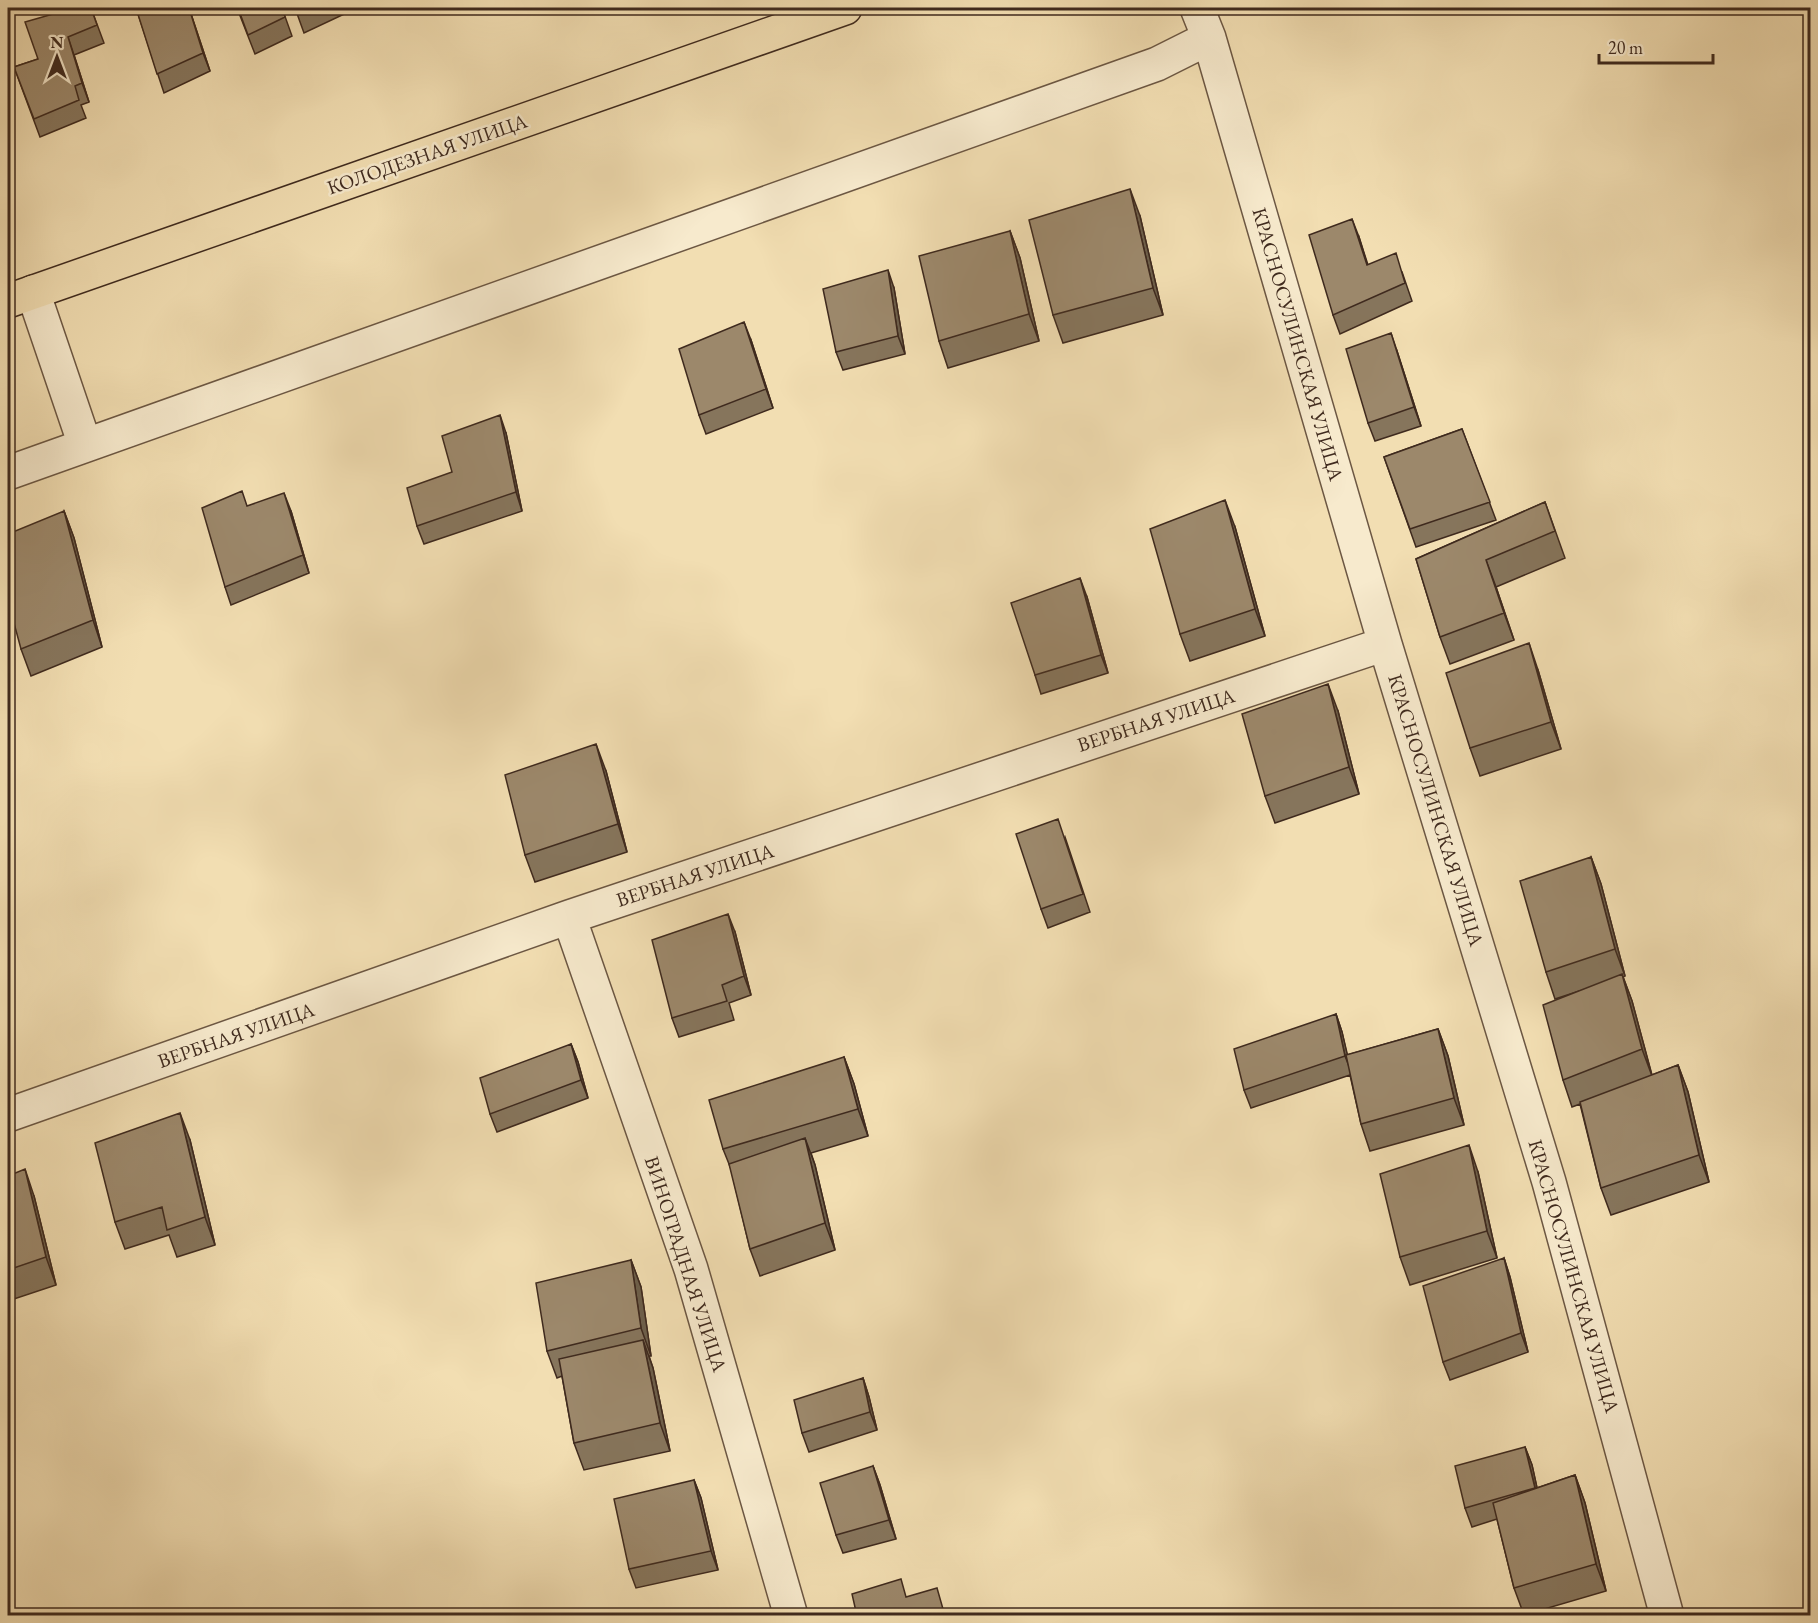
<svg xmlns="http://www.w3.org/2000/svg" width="1818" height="1623" viewBox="0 0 1818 1623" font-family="'EB Garamond',serif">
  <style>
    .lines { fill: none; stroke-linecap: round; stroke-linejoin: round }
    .minor-casing { stroke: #6c5743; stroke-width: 36 }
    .major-casing { stroke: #3f2a1e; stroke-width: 36 }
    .minor { stroke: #f7eacd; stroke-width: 33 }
    .major { stroke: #f2deb2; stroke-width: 33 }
    .wall { fill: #86755c; stroke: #3f2a1e; stroke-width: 1.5 }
    .shaded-wall { fill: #6d5f4b; stroke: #3f2a1e; stroke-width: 1.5 }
    .building { fill: #9c886b; stroke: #3f2a1e; stroke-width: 1.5 }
    .labels { text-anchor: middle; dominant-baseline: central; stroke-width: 5; stroke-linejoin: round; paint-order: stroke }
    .street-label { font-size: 20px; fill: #3f2a1e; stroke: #f7eacd }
  </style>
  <rect width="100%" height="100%" fill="#f2deb2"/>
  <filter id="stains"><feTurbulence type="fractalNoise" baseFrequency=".00333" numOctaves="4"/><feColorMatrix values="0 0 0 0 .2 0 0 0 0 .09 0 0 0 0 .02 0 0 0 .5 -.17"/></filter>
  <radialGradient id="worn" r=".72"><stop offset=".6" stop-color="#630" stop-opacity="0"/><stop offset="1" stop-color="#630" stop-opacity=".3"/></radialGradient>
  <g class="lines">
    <defs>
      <path id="minor" d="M1197,8L1209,38L1385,644L1549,1182L1667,1616
        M33,292L85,445
        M8,473L1157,64L1209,38
        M569,917L691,1269L791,1616
        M8,1115L569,917L1385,644"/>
      <path id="major" d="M8,301L845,8"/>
    </defs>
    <use href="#minor" class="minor-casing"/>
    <use href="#major" class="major-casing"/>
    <use href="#minor" class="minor"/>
    <use href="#major" class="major"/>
  </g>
  <path class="wall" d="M50,8H91L104,43L74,55L89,102L81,105L86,118L40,137L14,67L38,59L52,14Z
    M136,8H189L210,71L164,93Z
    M237,8H282L292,36L255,54Z
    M295,8H357L304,33Z
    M1140,216L1163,315L1063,343L1053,315Z
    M1010,231L1020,258L1039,341L948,368L939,341Z
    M1359,237L1368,265L1402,272L1412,301L1340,334L1333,315Z
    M894,288L905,354L843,370L836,352Z
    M751,340L773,408L706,434L699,415Z
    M1397,351L1421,426L1375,441L1368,423Z
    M1462,429L1496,520L1416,547L1384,457Z
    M506,433L522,511L424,544L417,526L452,472Z
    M1545,502L1565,558L1496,587L1514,640L1450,664L1440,637L1416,559Z
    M248,506L291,511L309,573L231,605L225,587Z
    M64,511L74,538L102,647L31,676L21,649Z
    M1235,527L1265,636L1190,661L1180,634Z
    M1087,597L1108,673L1041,694L1035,675Z
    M1538,670L1561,749L1480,776L1470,748Z
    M1338,711L1359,794L1275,823L1265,796Z
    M606,771L627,852L535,882L525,855Z
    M1065,837L1090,912L1048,928L1041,909Z
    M1591,857L1601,884L1625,976L1623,977L1632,1001L1652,1075L1678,1065L1688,1092L1709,1182L1611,1215L1601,1188L1580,1104L1572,1107L1563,1080L1579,991L1555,999L1546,972Z
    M735,932L751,995L729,1003L734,1020L679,1037L672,1018Z
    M1336,1014L1342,1032L1347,1055L1438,1029L1448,1056L1464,1125L1370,1151L1361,1124L1350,1075L1251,1108L1244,1090Z
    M571,1044L578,1062L588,1098L497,1132L490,1114Z
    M844,1057L854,1084L868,1136L811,1153L815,1165L835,1250L760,1276L750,1249L731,1169L723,1149Z
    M190,1140L215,1245L177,1257L169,1235L125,1249L115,1222Z
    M1478,1172L1497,1258L1410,1285L1400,1257Z
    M8,1176L34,1196L56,1285L8,1301Z
    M1504,1258L1510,1277L1528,1352L1450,1380L1443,1362Z
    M631,1260L641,1287L651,1356H649L653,1368L670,1451L584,1470L574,1443L562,1376L557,1378L547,1351Z
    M863,1378L869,1397L877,1430L809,1452L802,1433Z
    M1525,1447L1532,1465L1537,1488L1575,1475L1585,1503L1606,1591L1524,1615L1514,1588L1497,1519L1472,1527L1465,1508Z
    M873,1466L880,1485L896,1539L843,1553L836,1535Z
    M694,1480L701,1498L718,1570L636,1588L629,1569Z"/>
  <path class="shaded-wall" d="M189,8L210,71L203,53Z
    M68,37L74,55L89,102L82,83Z
    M1130,189L1140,216L1163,315L1153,288Z
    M1352,219L1359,237L1373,284L1367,265Z
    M1010,231L1020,258L1039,341L1029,314Z
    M888,270L894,288L905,354L898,336Z
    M744,322L751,340L773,408L766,389Z
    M1391,333L1397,351L1421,426L1414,407Z
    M500,415L506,433L522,511L516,492Z
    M284,493L291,511L309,573L303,555Z
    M1225,500L1235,527L1265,636L1255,609Z
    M64,511L74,538L102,647L93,620Z
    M1486,560L1496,587L1514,640L1504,613Z
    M1080,578L1087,597L1108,673L1101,655Z
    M1529,643L1538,670L1561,749L1551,722Z
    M1328,684L1338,711L1359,794L1349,767Z
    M596,744L606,771L627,852L618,824Z
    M1591,857L1601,884L1625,976L1615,949Z
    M728,914L735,932L751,995L744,976Z
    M1622,974L1632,1001L1652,1076L1642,1049Z
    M1336,1014L1342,1032L1352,1074L1345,1056Z
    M1438,1029L1448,1056L1464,1125L1454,1098Z
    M571,1044L578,1062L588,1098L581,1080Z
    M844,1057L854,1084L868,1136L858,1109Z
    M1678,1065L1688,1092L1709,1182L1699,1155Z
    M180,1113L190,1140L215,1245L205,1217Z
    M805,1138L815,1165L835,1250L825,1223Z
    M1469,1145L1478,1172L1497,1258L1487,1231Z
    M25,1169L34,1196L56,1285L46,1257Z
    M1504,1258L1510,1277L1528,1352L1521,1333Z
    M631,1260L641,1287L651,1356L641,1328Z
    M643,1340L653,1368L670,1451L660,1423Z
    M863,1378L869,1397L877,1430L870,1412Z
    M1525,1447L1532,1465L1541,1506L1535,1488Z
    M873,1466L880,1485L896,1539L889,1520Z
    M1575,1475L1585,1503L1606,1591L1596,1564Z
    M694,1480L701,1498L718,1570L711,1551Z"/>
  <path class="building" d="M50,8H91L97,25L68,37L82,83L75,86L79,100L34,119L14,67L38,59L25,22L53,14Z
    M136,8H189L203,53L157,74Z
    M238,8H282L285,17L248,35Z
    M295,8H311L297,14Z
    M1130,189L1153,288L1053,315L1029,220Z
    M1352,219L1367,265L1396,253L1405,283L1333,315L1309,235Z
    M1010,231L1029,314L939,341L919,256Z
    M888,270L898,336L836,352L823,289Z
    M744,322L766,389L699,415L679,349Z
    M1391,333L1414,407L1368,423L1346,349Z
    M500,415L516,492L417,526L407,488L452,472L442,436Z
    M1462,429L1490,502L1410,529L1384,457Z
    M242,491L247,506L284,493L303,555L225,587L202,508Z
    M1225,500L1255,609L1180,634L1150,529Z
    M1545,502L1555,531L1486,560L1504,613L1440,637L1416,559Z
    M64,511L93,620L21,649L8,601V534Z
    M1080,578L1101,655L1035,675L1011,603Z
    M1529,643L1551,722L1470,748L1446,673Z
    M1328,684L1349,767L1265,796L1242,714Z
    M596,744L618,824L525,855L505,775Z
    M1058,819L1083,894L1041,909L1016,834Z
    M1591,857L1615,949L1546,972L1520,881Z
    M728,914L744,976L722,985L727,1001L672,1018L652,940Z
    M1622,974L1642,1049L1563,1080L1543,1005Z
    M1336,1014L1345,1056L1244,1090L1234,1049Z
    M1438,1029L1454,1098L1361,1124L1346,1055Z
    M571,1044L581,1080L490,1114L480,1078Z
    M844,1057L858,1109L723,1149L709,1100Z
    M1678,1065L1699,1155L1601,1188L1580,1102Z
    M180,1113L205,1217L167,1230L162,1207L115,1222L95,1143Z
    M805,1138L825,1223L750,1249L729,1164Z
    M1469,1145L1487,1231L1400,1257L1380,1174Z
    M25,1169L46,1257L8,1270V1176Z
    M1504,1258L1521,1333L1443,1362L1423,1286Z
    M631,1260L641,1328L547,1351L536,1283Z
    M643,1340L660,1423L574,1443L559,1359Z
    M863,1378L870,1412L802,1433L794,1400Z
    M1525,1447L1535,1488L1465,1508L1455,1466Z
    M873,1466L889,1520L836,1535L820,1483Z
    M1575,1475L1596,1564L1514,1588L1493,1503Z
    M694,1480L711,1551L629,1569L614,1499Z
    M901,1579L906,1597L937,1588L945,1616H857L852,1594Z"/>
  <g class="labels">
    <g class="street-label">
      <text transform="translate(427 154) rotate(-19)">КОЛОДЕЗНАЯ УЛИЦА</text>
      <text transform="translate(1298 344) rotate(74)">КРАСНОСУЛИНСКАЯ УЛИЦА</text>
      <text transform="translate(1156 720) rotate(-18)">ВЕРБНАЯ УЛИЦА</text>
      <text transform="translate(1436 810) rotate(73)">КРАСНОСУЛИНСКАЯ УЛИЦА</text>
      <text transform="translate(695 875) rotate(-18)">ВЕРБНАЯ УЛИЦА</text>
      <text transform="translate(236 1035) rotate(-19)">ВЕРБНАЯ УЛИЦА</text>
      <text transform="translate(686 1264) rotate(72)">ВИНОГРАДНАЯ УЛИЦА</text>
      <text transform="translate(1574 1276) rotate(74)">КРАСНОСУЛИНСКАЯ УЛИЦА</text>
    </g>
  </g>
  <rect width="1818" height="1623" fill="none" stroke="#f2deb2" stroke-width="30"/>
  <rect x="9" y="9" width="1800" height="1605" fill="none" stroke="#3f2a1e" stroke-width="3"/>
  <rect x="15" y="15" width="1788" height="1593" fill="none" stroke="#3f2a1e" stroke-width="1.5"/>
  <g transform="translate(57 57)" stroke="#f7eacd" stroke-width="4.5" paint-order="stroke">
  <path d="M0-4.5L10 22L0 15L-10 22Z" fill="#3f2a1e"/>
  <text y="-9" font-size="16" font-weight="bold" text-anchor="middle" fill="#3f2a1e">N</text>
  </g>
  <path d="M1599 54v9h114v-9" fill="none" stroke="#3f2a1e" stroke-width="3"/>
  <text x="1608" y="54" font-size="18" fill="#3f2a1e" stroke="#f7eacd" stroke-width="4.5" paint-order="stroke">20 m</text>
  <rect width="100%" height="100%" filter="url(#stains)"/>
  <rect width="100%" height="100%" fill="url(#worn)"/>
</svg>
